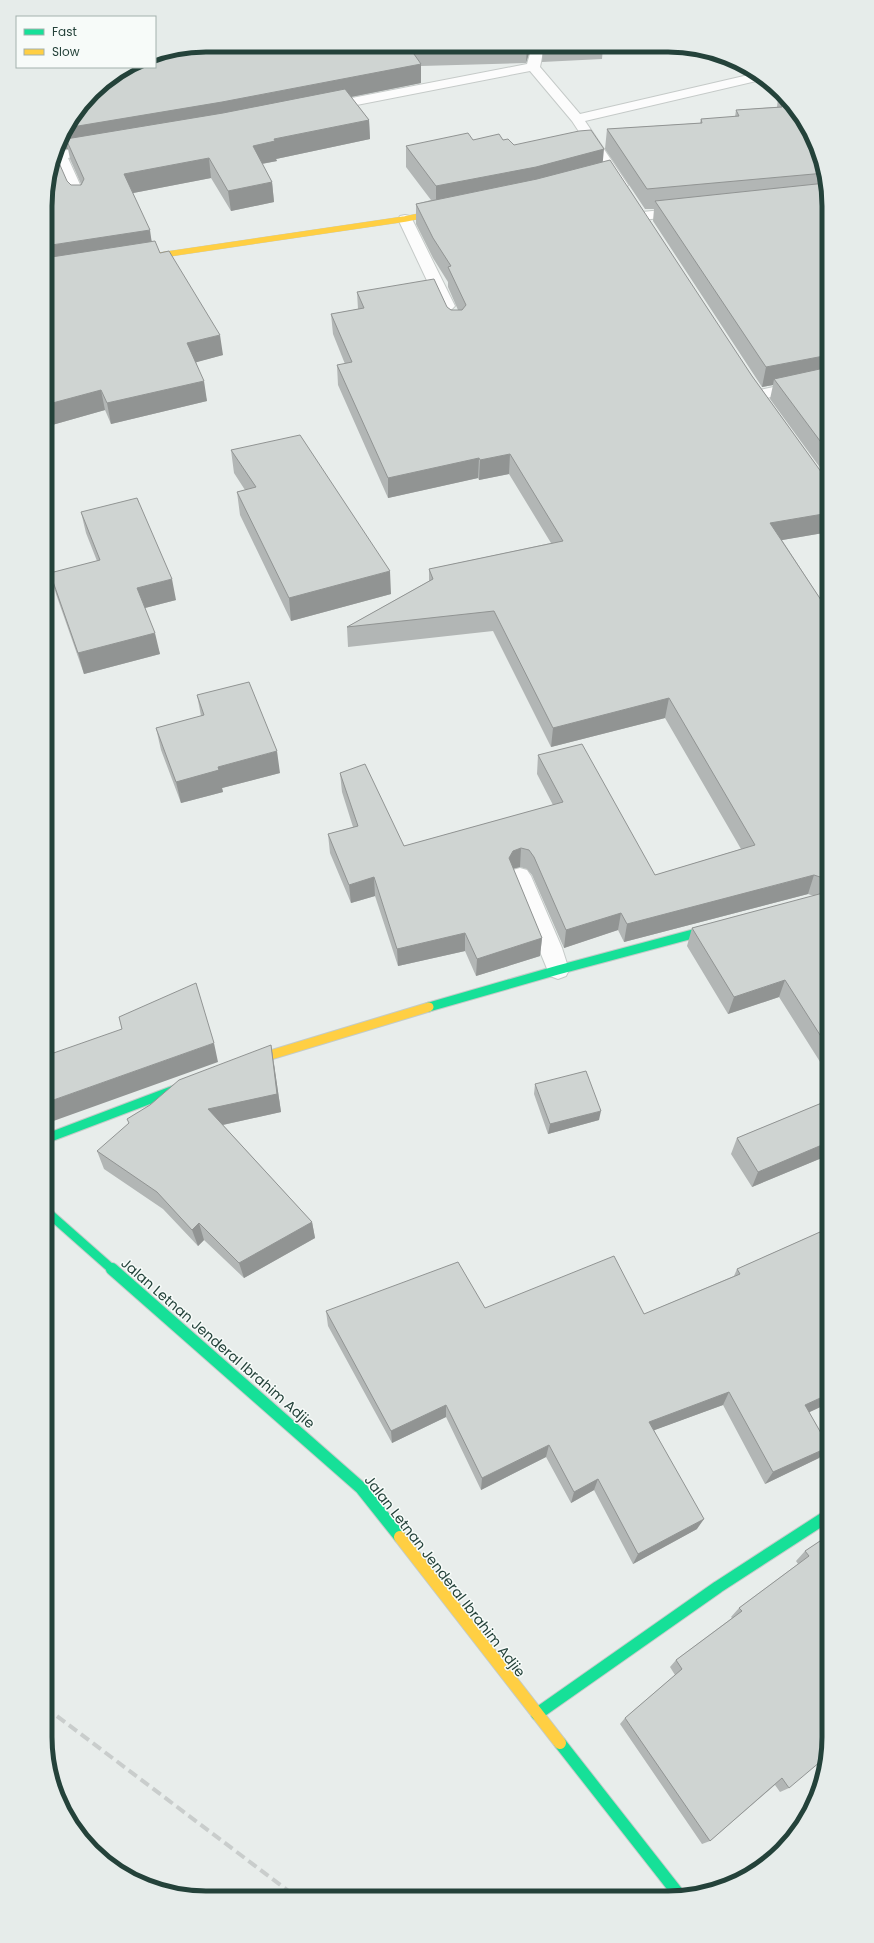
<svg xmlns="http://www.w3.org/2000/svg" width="874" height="1943" viewBox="0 0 874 1943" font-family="Poppins,sans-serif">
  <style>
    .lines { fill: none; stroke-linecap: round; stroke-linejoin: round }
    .street-casing { stroke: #c5cac8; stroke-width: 2 }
    .fast-far1-casing { stroke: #c3cbc8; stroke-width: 11 }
    .fast-casing { stroke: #c3cbc8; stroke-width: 14 }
    .slow-far2-casing { stroke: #c3cbc8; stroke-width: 6 }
    .slow-far1-casing { stroke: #c3cbc8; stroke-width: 11 }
    .slow-casing { stroke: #c3cbc8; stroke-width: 14 }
    .street { fill: #fcfcfc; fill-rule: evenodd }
    .fast-far1 { stroke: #16e098; stroke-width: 9 }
    .fast { stroke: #16e098; stroke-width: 12 }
    .slow-far2 { stroke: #ffcf43; stroke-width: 5.5 }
    .slow-far1 { stroke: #ffcf43; stroke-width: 9 }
    .slow { stroke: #ffcf43; stroke-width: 12 }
    .rail { stroke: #c9cdcc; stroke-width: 4; stroke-dasharray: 10 5; stroke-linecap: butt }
    .wall { fill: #b2b6b5 }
    .shaded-wall { fill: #919493 }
    .building { fill: #cfd4d2; stroke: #919493 }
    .labels { text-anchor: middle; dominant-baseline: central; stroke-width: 3; stroke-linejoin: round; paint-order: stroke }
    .near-street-label { font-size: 14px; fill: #24423a; stroke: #f7fbf9 }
    .rim { fill: none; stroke: #24423a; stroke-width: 5 }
  </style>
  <rect width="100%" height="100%" fill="#e8edeb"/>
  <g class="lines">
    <defs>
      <path id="street" d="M532,47H544L540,67L580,114L757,73L765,79L585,121L628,185L626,188H616L572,121L530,71L326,111L321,110L319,107L321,104L326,103L527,64Z
        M99,144L104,145L106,148L104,151L68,158L87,200L85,203H75L55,160L57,152Z
        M683,208L688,209L690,212L688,215L642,220L637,219L635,216L637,213L642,212Z
        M405,215L410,216L412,219L455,306L452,309H442L439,306L398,219L400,216Z
        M801,381L807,383L809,386L807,389L757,400L751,398L749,395L751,392Z
        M520,868L527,870L531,876L562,948L569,970L566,976L558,979L550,976L509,876L513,870Z"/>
      <path id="fast-far1" d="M429,1007L558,970L719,927
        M45,1139L190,1084
        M45,1210L113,1270"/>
      <path id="fast" d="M112,1269L361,1488L400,1537
        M537,1714L718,1587L829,1515
        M560,1743L680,1896"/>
      <path id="slow-far2" d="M141,258L405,219L445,211"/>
      <path id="slow-far1" d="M244,1063L429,1007"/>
      <path id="slow" d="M400,1537L560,1743"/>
    </defs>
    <use href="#street" class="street-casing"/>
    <use href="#fast-far1" class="fast-far1-casing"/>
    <use href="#fast" class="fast-casing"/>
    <use href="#slow-far2" class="slow-far2-casing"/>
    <use href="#slow-far1" class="slow-far1-casing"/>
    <use href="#slow" class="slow-casing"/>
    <use href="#street" class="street"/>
    <use href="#fast-far1" class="fast-far1"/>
    <use href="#fast" class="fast"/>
    <use href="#slow-far2" class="slow-far2"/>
    <use href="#slow-far1" class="slow-far1"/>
    <use href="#slow" class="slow"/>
    <path class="rail" d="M45,1707L295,1896"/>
  </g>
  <path class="wall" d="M206,45L531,47L526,63L421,66V83L351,97L369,120L370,139L276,159L277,161L262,164L272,182L274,202L231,211L211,178L133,193L152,242L160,253L223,355L196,362L207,401L111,424L105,410L45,427L67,181L71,185H81V184L70,159L68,149L62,135Z
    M543,47H603L602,59L542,62Z
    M773,84L807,125L823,164L829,206V532L782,540L823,603L829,601V1076L779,997L728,1014L687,946L692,928L814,896L808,894L624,942L618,930L564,948L532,875L527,869L520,867L513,869L542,938L540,956L476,976L465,951L398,966L375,896L351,903L330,853L328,834L353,827L342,792L340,773L404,846L553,805L537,774L538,755L655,875L741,849L665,718L551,747L493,631L348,647L347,627L429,581V569L551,543L509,474L479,480L478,478L388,498L338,385L337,365L345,364L333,334L331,314L358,309L357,292L447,307L451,310H458L448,287V282L433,258L416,224V204L431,200L406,167V146L473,140H503L514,145L603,162L752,376L827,480H829L770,399L773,385L762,387L653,221L654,209H645L605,149L607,129L700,123L701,119L735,117L736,110L777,107L778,98H779Z
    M231,450L391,594L291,621L240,515L237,492L245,490L234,473Z
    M81,512L176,600L145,608L160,654L84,674L56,594L50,573L97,561L86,533Z
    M197,695L280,773L222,788L223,792L181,803L161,750L156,728L201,716Z
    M274,1064L281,1112L223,1125L312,1222L315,1238L244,1278L204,1240L198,1246L163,1209L104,1169L97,1151Z
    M535,1084L599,1120L548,1134L534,1094Z
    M829,1100V1155L752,1187L731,1154L737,1138Z
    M829,1228V1403L809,1412L829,1447L819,1458L765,1484L723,1405L654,1430L697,1529L633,1564L594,1490L571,1503L546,1457L481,1490L446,1417L392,1443L328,1326L326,1311L485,1308L644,1314L734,1276L737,1269Z
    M829,1535L789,1788L780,1792L775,1785L710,1841L702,1844L620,1724L625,1718L675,1675L670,1667L676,1660L732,1618L731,1617L739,1608L798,1564L796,1561L805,1551Z"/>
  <path class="shaded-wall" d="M527,47H531L526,63Z
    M421,64V83L225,122L66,139L68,149L57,150L62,135L66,128Z
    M369,120L370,139L276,159L277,161L255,165L253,146L274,139Z
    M604,149L602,170L436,207V186Z
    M209,158L211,178L128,194L124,174Z
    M272,182L274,202L231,211L228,191Z
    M150,230L153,251L45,267V246Z
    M220,335L223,355L190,364L187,343Z
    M829,355V374L774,379L773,385L762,387L766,367Z
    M204,381L207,401L111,424L107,403Z
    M101,390L105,410L45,427V405Z
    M510,454L509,474L479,480L480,460Z
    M479,458L478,478L388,498V478Z
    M829,513V532L765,543L770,523Z
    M390,571L391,594L291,621L289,598Z
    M172,579L176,600L141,609L137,588Z
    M155,633L160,654L84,674L78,653Z
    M669,698L665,718L551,747L553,728Z
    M277,751L280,773L222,788L223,792L181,803L176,782L218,767Z
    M521,848L520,867L512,869L509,858L513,851Z
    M814,875L808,894L624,942L627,924Z
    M374,877L375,896L351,903L349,885Z
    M621,913L618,930L564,948L566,930Z
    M465,933V951L398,966L397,949Z
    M542,938L540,956L476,976L477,959Z
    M785,980L779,997L728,1014L734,997Z
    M214,1043L218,1062L45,1124V1103Z
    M271,1045L274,1064L281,1112L213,1127L208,1109Z
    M601,1111L599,1120L548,1134L550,1124Z
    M829,1142V1155L752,1187L758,1172Z
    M312,1222L315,1238L244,1278L239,1263Z
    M199,1223L204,1240L198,1246L192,1230Z
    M729,1392L723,1405L644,1434L649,1422Z
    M829,1394V1403L797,1418L805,1405Z
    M446,1405V1417L392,1443L391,1431Z
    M549,1445L546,1457L481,1490L482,1478Z
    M829,1447L819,1458L765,1484L773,1472Z
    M598,1479L594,1490L571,1503L574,1492Z
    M704,1519L697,1529L633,1564L638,1554Z"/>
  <path class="building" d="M206,45L436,46L409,47L421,64L222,102L66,128L100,85L129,67H155V55Z
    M345,89L369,120L274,139L275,141L253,146L272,182L228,191L209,158L124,174L150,230L45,246V195L56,156L67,181L71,185H81L84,179L66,139L223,113Z
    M784,97L807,125L823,164L825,173L647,189L607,129L702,123L701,119L739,116L736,110L782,107L778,98Z
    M591,130L604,149L536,167L436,186L406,146L468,133L473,140L499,134L503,140L508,139L514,145L579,131Z
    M610,160L752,376L827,480H829V513L770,523L823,603L829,601V1049L785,980L734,997L692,928L823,893L827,887L823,878L814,875L627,924L621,913L566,930L534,857L529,850L521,848L513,851L509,858L542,938L477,959L465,933L397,949L374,877L349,885L328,834L358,826L340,773L365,764L404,846L563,802L538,755L582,744L655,875L755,845L669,698L553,728L494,611L347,627L433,579L429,569L563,541L510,454L480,460L479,458L388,478L337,365L352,362L331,314L364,308L357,292L434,279L447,307L451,310H462L466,305L448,267L451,266L433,238L416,204L537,179Z
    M826,183L829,206V355L766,367L655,201Z
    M155,241L160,253L169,251L220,335L187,343L204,381L107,403L101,390L45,405V258Z
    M829,367V453L774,379Z
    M300,435L390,571L289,598L237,492L256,487L231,450Z
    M137,498L172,579L137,588L155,633L78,653L50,573L100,560L81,512Z
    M249,682L277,751L218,767L219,770L176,782L156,728L204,715L197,695Z
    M196,983L214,1043L45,1103V1056L122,1029L119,1017Z
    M271,1045L277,1094L208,1109L312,1222L239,1263L199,1223L192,1230L157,1192L97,1151L129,1123L127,1119L150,1105L179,1080Z
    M586,1071L601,1111L550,1124L535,1084Z
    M829,1100V1142L758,1172L737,1138Z
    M829,1228V1394L805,1405L829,1447L773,1472L729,1392L649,1422L704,1519L638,1554L598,1479L574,1492L549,1445L482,1478L446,1405L391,1431L326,1311L458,1262L485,1308L614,1256L644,1314L740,1274L737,1269Z
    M829,1535V1748L827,1756L789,1788L782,1778L710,1841L625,1718L682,1669L676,1660L742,1611L739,1608L809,1556L805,1551Z"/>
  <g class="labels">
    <g class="near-street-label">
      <text transform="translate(218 1343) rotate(41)">Jalan Letnan Jenderal Ibrahim Adjie</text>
      <text transform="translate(445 1576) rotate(52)">Jalan Letnan Jenderal Ibrahim Adjie</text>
    </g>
  </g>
  <path d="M0 0H874V1943H0ZM206 52H668A154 154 0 0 1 822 206V1737A154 154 0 0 1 668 1891H206A154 154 0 0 1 52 1737V206A154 154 0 0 1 206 52Z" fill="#e6ecea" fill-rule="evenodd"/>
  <path class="rim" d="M206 52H668A154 154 0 0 1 822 206V1737A154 154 0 0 1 668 1891H206A154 154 0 0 1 52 1737V206A154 154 0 0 1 206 52Z"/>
  <rect x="16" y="16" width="140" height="52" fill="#f7fbf9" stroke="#a3b1ad"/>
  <rect x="24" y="29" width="20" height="6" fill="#16e098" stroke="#a3b1ad"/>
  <text x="52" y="36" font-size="12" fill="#24423a">Fast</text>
  <rect x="24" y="49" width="20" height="6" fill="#ffcf43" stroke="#a3b1ad"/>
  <text x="52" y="56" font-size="12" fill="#24423a">Slow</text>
</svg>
